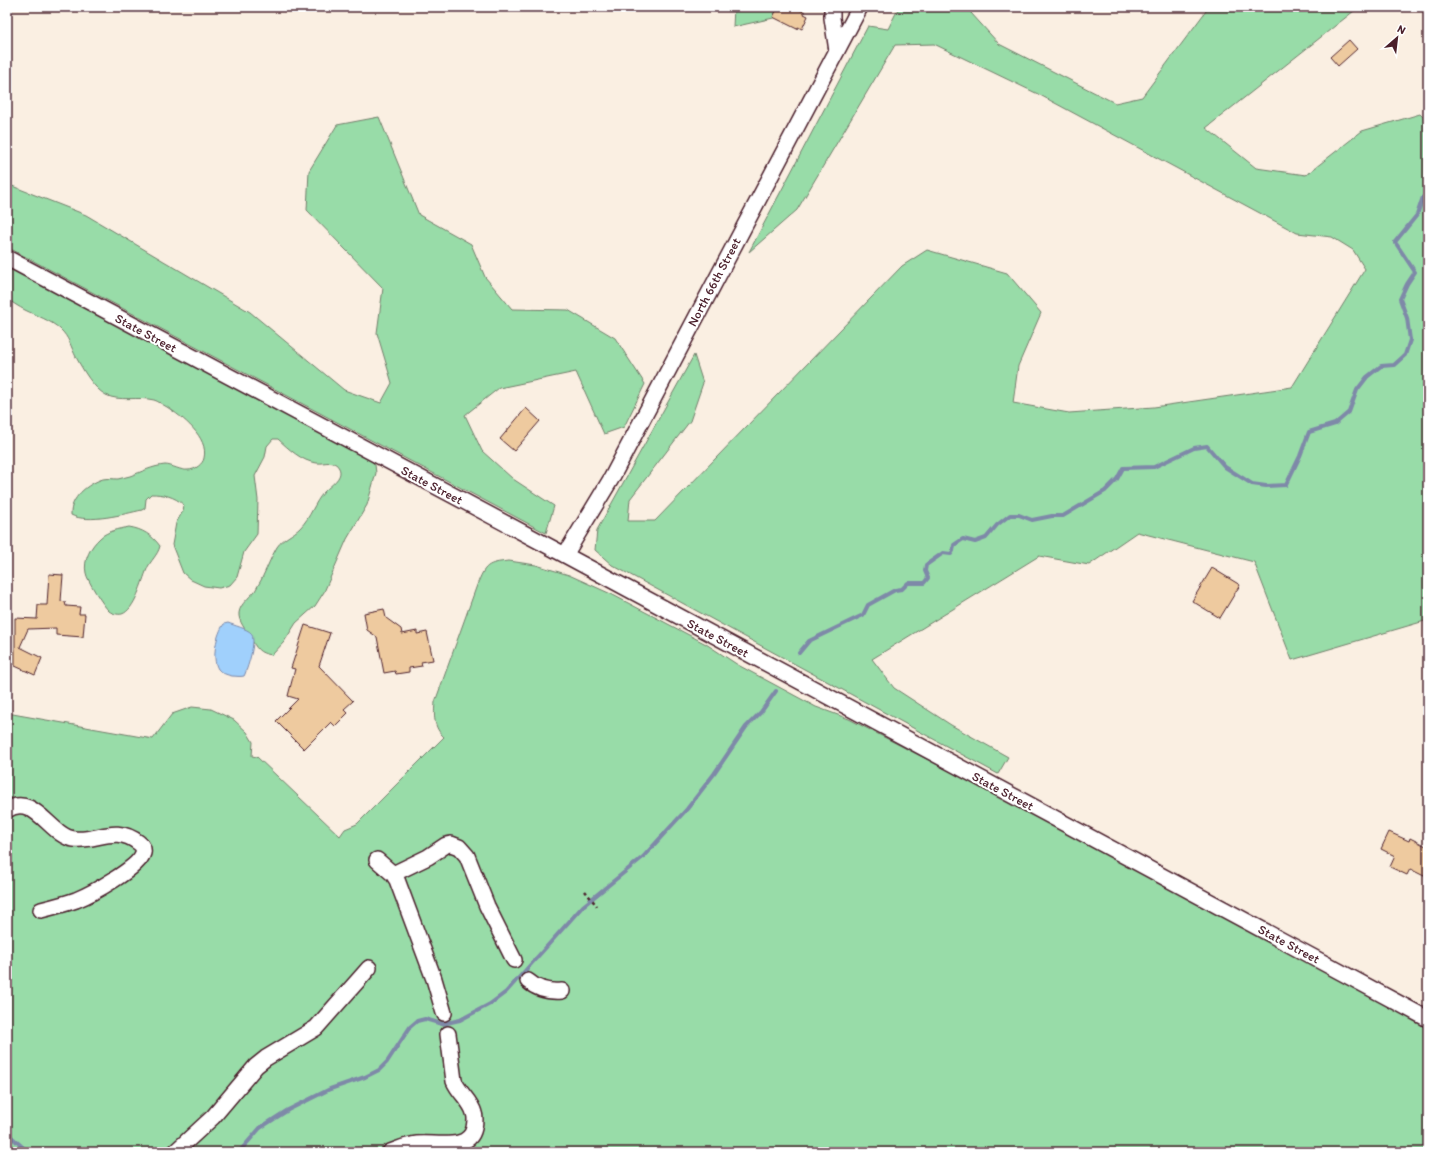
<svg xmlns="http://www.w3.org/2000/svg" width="1435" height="1159" viewBox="0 0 1435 1159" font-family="Itim,sans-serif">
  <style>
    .green { fill: #98dca8; stroke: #717e6a }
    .water { fill: #a0d0fc; stroke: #7e89a8 }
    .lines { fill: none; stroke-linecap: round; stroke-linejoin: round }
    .stream { stroke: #7e89a8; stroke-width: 4 }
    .building { fill: #eeca9f; stroke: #4a1f2b }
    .minor-casing { stroke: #4a1f2b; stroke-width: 18 }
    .path { stroke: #4a1f2b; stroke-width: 2.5; stroke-dasharray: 3 3; stroke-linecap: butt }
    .minor { stroke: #fff; stroke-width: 15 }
    .labels { text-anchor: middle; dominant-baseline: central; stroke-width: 4; stroke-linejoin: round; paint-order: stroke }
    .street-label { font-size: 13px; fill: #4a1f2b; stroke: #fff }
  </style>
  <rect width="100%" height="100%" fill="#faefe2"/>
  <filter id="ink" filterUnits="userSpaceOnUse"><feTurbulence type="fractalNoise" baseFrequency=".025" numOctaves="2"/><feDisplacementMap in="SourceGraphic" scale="8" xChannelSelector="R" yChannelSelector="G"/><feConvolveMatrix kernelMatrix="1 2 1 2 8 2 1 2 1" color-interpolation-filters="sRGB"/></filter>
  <g filter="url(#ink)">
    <path class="green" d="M734,7H777L778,17L733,27Z
      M899,7H973L971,13L999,44L1115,103L1142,97L1209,7H1359L1206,128L1256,168L1306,175L1362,131L1420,114L1428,122V620L1292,660L1254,562L1137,532L1089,565L1039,556L872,659L894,688L951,725L1008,757L998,774L612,565L595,550L597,530L694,355L703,383L690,421L630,499L628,521H655L902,266L927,250L1007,273L1041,313L1018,366L1013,403L1069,413L1154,407L1292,387L1365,269L1353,250L1332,237L1297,233L1040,95L934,44L895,45L797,210L749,252L868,26L888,29Z
      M379,117L419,215L471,244L485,277L512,309L568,310L615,338L645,384L624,427L604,434L576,372L499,388L465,415L482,451L513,479L554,506L546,533L7,247V184L86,215L250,312L344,390L381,403L392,383L377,333L383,288L307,210L309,171L337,125Z
      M7,263L369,458L375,465L376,473L367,505L347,539L324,592L315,606L296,623L284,642L272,655C258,653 257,649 250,637C246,630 238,621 239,613C240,604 250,597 255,591C264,577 269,560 277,547C283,538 293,535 300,528C311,517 314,503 324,492C329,486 344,478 339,468C335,459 324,464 317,463C302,462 288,448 278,439H273L267,446L265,457L255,476L258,500L257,534L244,552L237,577L230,585L219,588L204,586L191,580L183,573L172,545L176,523L183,511L184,505C174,496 163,494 151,494L146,499L145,508L142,510C124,514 88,524 71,515C70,498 87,484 103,479C108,478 113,479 118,479C122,478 126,477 130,476C141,472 153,466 165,465C172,465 181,471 188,470C195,470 203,464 204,458C209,437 182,417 167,407C163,405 158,401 154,400C138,396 119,402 106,395C93,388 83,370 76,357C71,347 69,337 60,329C50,320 37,316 25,310C19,307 13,303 7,299Z
      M129,527C142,529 152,535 160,546C158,555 150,561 147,569C142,581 135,610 122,614C118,615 110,613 108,610C103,605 87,580 86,573C83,560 91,546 100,538C107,531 120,529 129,527Z
      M509,561L536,565L569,575L611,594L706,644L738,665L816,707L849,719L967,780L1428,1025V1152H7V713L153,739L172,714L192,707L211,709L234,720L247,732L253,742L252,756L257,757L340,836L345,829L357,824L444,737C433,727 434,715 435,702L477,585C485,565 487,563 509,561Z"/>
    <path class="water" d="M228,623C233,625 248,629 251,633C257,640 248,666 245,674L244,676C240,677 236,676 232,676C227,675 221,673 218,669C211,658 217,633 224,624Z"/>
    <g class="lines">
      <path class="stream" d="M799,653L809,641L863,615L868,605L895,590L902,589L908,583H924L928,578L925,571L926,565L943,553L951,554L953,551L954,545L963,539L975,542L986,538L997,525L1010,515H1019L1032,520L1052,516H1063L1105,491L1117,479L1123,468L1154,467L1194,448L1207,446L1225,467L1252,484L1266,486L1286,485L1300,456L1309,432L1335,424L1349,412L1357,390L1367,377L1381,366L1394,365L1405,355L1410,340L1407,318L1400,299L1407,284L1415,272L1395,242L1417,215L1423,197L1428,195
        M7,1133L28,1152
        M239,1152L260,1128L288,1110L330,1089L365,1077L379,1070L387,1062L410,1027L417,1021L425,1019L442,1024L460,1020L490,1004L506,992L583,906L643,857L663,835L687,809L714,774L746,727L761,712L776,691"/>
    </g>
    <path class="building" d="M778,7H794L805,12L804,14L808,16L802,29L798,27L797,29L773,17Z
      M1349,40L1357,49L1338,66L1330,57Z
      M526,408L540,421L514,451L500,439Z
      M1212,568L1240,585L1220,618L1192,601Z
      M49,574L63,575L61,601L65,602L66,606L80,607L79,614H85L83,637L56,635V628L28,629L20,647L42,658L35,675L15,666V618L37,619L38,605H47Z
      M384,609L386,618L401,629L402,634L417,631V634L427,632L433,660L421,662L422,666L409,668V672L396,674L395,671L384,673L377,637L367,630L364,613Z
      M305,625L330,633L319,666L353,701L344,709L348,713L335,726L331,722L304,749L276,721L298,699L288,696L295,669L291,668Z
      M1389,832L1409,841L1410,838L1428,847V878L1410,869L1407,875L1390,867L1395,856L1381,849Z"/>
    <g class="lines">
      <defs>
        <path id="minor" d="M832,7V18L837,51
          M7,258L565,555L1428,1019
          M565,555L611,479L860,7
          M7,810C34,792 50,836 74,839C97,842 115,824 139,843C142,845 144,849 143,853C139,868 91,894 76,900C65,904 53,907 41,910
          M377,860L393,874L397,880L434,979L444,1013
          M393,874L428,857L446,845L451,844L459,847L467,856L487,906L514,960
          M528,981C538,990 550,992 562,991
          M175,1152L213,1117L256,1066L266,1058L316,1028L369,968
          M390,1152C399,1149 407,1145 417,1144C435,1142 469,1152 474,1128C475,1123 476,1118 474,1113C471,1101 459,1093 454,1081L448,1034"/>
      </defs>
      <use href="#minor" class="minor-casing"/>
      <path class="path" d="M585,891L597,906"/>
      <use href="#minor" class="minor"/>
    </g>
  </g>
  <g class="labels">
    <g class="street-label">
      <text transform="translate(714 282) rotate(-62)">North 66th Street</text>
      <text transform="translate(146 333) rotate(28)">State Street</text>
      <text transform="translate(432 485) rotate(28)">State Street</text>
      <text transform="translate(718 638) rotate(28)">State Street</text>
      <text transform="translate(1003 791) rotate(28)">State Street</text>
      <text transform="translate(1289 944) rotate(28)">State Street</text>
    </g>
  </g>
  <rect width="1435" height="1159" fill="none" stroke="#fff" stroke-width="24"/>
  <rect x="12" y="12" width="1411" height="1135" fill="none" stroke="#4a1f2b" stroke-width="1.5" filter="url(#ink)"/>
  <g transform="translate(1397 38) rotate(28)" stroke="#ffffff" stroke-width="3" paint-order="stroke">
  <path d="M0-3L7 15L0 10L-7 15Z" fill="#4a1f2b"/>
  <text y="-6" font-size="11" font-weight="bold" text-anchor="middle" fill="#4a1f2b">N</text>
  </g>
</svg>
